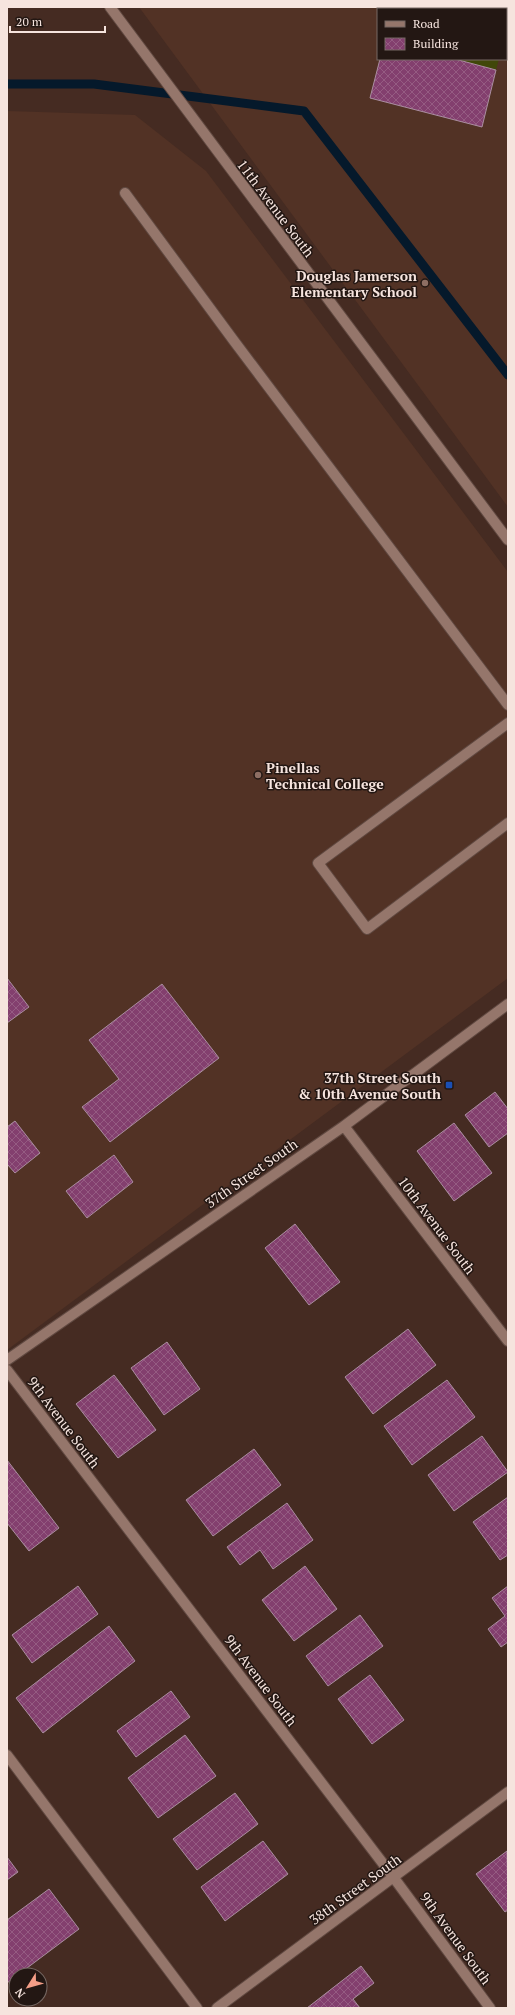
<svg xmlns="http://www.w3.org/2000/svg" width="515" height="2015" viewBox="0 0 515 2015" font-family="'PT Serif',serif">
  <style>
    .built { fill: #523225; fill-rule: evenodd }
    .green { fill: #404709 }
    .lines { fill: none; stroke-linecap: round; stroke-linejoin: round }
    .stream { stroke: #05192b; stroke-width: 9 }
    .building { fill: url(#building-cross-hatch); stroke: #aa8ea0 }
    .minor-casing { stroke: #604941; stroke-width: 12 }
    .minor { stroke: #95766b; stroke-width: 10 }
    .education-dot { fill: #8d6e63; stroke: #231713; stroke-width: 1.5 }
    .transit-dot { fill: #1a4fb4; stroke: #231713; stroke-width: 1.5 }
    .labels { text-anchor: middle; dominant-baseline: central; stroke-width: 3; stroke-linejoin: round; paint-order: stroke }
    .street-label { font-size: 14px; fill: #f6e4de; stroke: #231713 }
    .poi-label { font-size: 14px; font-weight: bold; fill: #f6e4de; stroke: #231713; text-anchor: end }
  </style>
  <defs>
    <pattern id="building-cross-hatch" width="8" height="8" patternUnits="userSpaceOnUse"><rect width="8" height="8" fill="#833f6e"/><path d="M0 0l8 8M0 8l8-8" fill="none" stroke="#955b82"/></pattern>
  </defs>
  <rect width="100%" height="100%" fill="#452b22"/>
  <path class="built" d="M139,7H508V507ZM378,9H506V59H378Z
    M7,111L135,115L206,171L508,572V978L7,1350Z"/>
  <path class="green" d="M393,7H508L506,31V9H392Z
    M455,59H499L496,70Z"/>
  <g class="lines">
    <path class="stream" d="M7,84H94L304,111L508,375"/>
  </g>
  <path class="building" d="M380,59H455L496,70L482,127L370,98Z
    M7,978L29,1007L7,1023Z
    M162,984L219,1058L110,1142L82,1107L119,1079L89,1040Z
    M495,1092L508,1109V1133L489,1147L465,1115Z
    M15,1121L40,1153L15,1173L7,1164V1127Z
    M454,1123L492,1173L454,1201L417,1151Z
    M114,1155L133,1182L87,1218L66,1191Z
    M295,1224L340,1282L309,1305L265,1248Z
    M408,1329L436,1365L373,1414L345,1377Z
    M167,1342L200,1389L164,1415L131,1368Z
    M114,1375L156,1430L118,1458L76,1404Z
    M447,1380L475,1417L412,1465L384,1426Z
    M482,1436L508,1472L454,1511L428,1475Z
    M254,1449L281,1485L213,1536L186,1500Z
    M7,1460L59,1528L29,1551L7,1523Z
    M508,1497V1555L500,1560L473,1522Z
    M287,1503L313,1540L273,1569L260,1550L240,1565L227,1547Z
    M305,1566L337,1609L294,1641L262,1600Z
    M78,1586L98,1614L32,1663L12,1635Z
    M508,1586V1642L501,1647L488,1629L505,1616L492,1598Z
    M360,1615L383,1646L328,1686L306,1656Z
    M109,1626L135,1661L43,1733L16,1698Z
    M370,1675L404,1720L372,1744L338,1699Z
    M171,1691L190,1717L136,1757L117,1731Z
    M185,1735L216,1776L158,1818L128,1778Z
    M235,1793L258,1824L197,1870L173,1839Z
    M263,1841L288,1874L225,1921L201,1887Z
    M507,1851L508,1910L505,1912L476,1874Z
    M7,1857L18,1872L7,1880Z
    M49,1889L79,1929L7,1983V1920Z
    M361,1966L374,1983L353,1999L360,2008H307Z"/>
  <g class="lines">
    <defs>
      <path id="minor" d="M110,7L508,540
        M125,193L234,341L508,705
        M508,723L318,863L367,929L508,823
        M344,1126L508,1341
        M7,1360L344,1126L508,1004
        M7,1370L394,1878L490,2008
        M7,1755L197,2008
        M217,2008L508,1792"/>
    </defs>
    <use href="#minor" class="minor-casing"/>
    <use href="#minor" class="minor"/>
  </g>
  <g class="education-dot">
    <circle cx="425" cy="283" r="4"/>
    <circle cx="258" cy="775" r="4"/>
  </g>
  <rect class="transit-dot" x="445" y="1081" width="8" height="8" rx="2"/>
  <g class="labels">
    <g class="street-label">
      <text transform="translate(276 208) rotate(53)">11th Avenue South</text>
      <text transform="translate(251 1173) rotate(-35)">37th Street South</text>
      <text transform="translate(437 1225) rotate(53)">10th Avenue South</text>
      <text transform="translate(64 1422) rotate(53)">9th Avenue South</text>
      <text transform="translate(261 1680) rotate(53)">9th Avenue South</text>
      <text transform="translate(355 1889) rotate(-36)">38th Street South</text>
      <text transform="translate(456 1938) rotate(54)">9th Avenue South</text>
    </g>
    <g class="poi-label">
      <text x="417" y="275">Douglas Jamerson<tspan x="417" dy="16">Elementary School</tspan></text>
      <text x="266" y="767" text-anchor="start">Pinellas<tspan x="266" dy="16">Technical College</tspan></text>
      <text x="441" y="1077">37th Street South<tspan x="441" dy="16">&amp; 10th Avenue South</tspan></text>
    </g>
  </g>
  <rect width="515" height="2015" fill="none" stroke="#f6e4de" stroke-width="16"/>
  <rect x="377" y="8" width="130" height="52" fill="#231713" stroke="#776964"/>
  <rect x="385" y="21" width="20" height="6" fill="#95766b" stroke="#776964"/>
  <text x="413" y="28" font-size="12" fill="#f6e4de">Road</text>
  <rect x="385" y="38" width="20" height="12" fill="url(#building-cross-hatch)" stroke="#776964"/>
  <text x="413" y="48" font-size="12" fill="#f6e4de">Building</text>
  <g transform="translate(28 1987) rotate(233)"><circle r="19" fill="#231713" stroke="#776964"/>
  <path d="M0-3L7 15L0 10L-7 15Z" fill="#f49e87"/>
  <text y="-6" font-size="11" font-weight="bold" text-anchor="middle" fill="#f6e4de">N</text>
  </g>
  <path d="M10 26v6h95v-6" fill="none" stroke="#f6e4de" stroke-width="2"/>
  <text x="16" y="26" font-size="12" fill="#f6e4de" stroke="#231713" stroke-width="3" paint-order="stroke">20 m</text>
</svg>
